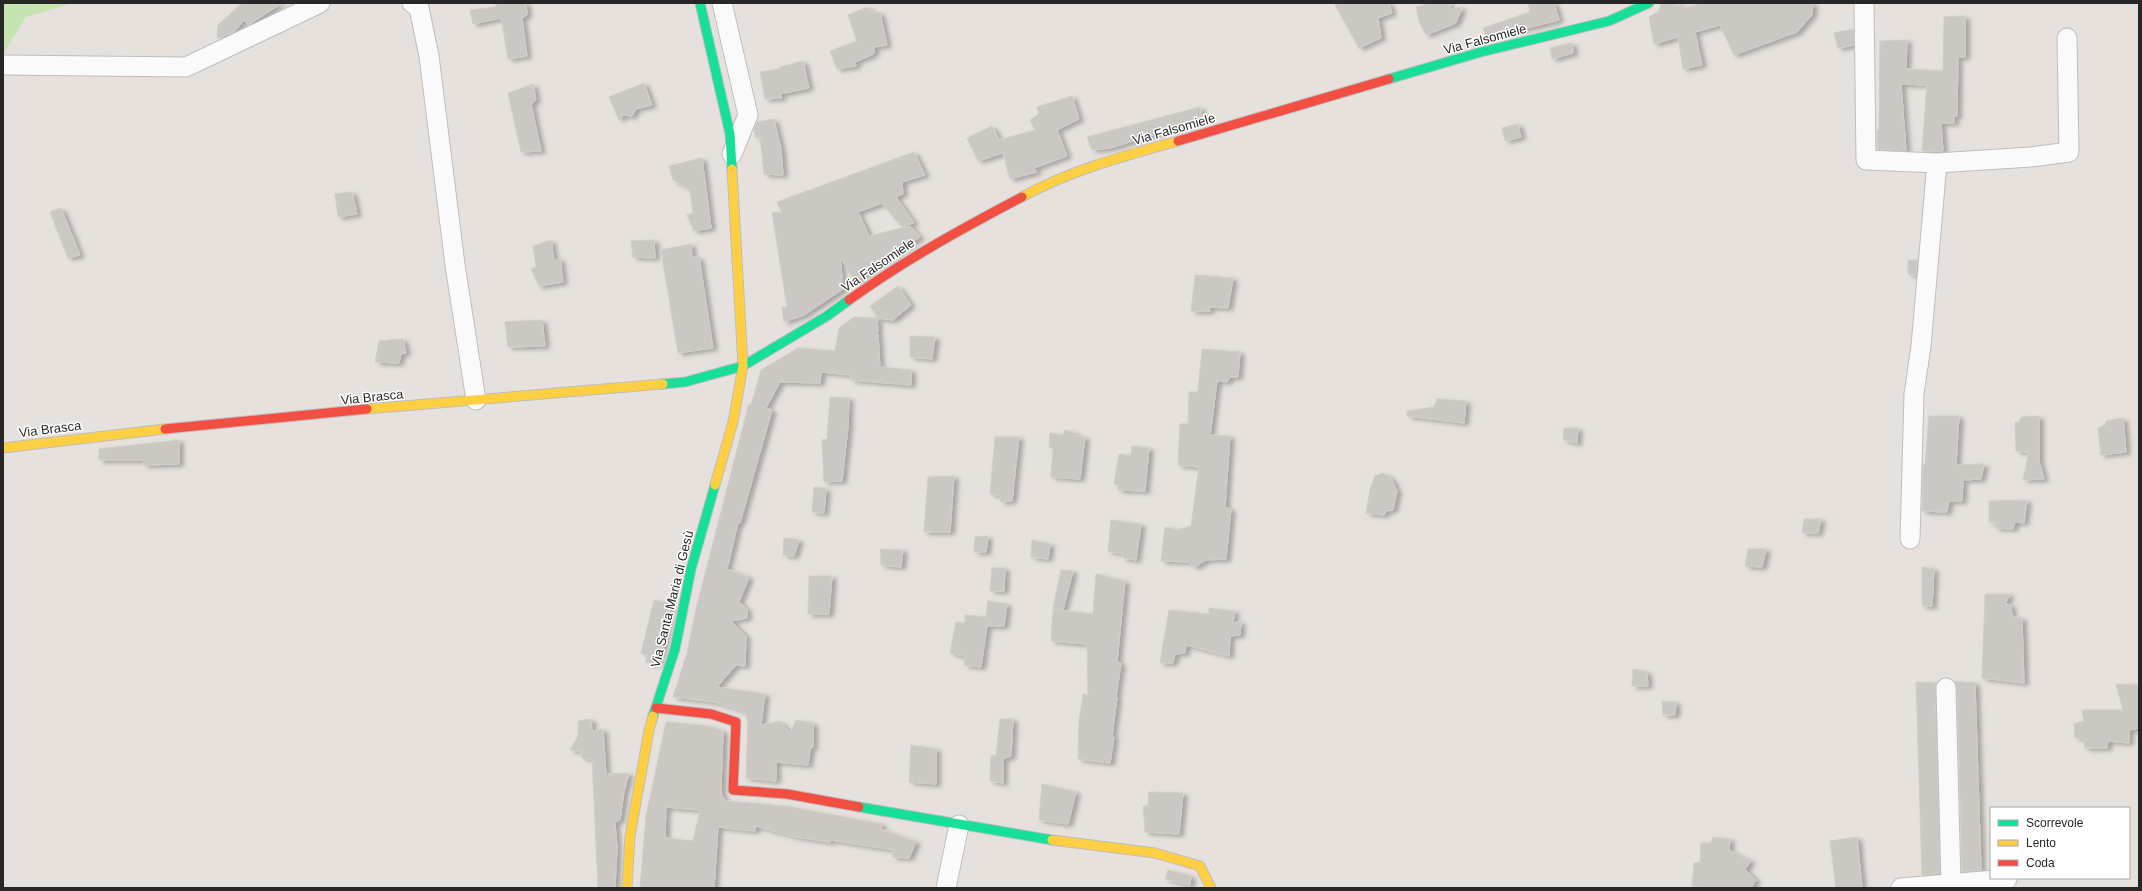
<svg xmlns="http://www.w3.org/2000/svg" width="2142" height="891" viewBox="0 0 2142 891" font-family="Arial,sans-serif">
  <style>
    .green { fill: #c7e3b2 }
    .building { fill: #cbc7c3; stroke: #d1cdc8; fill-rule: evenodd; filter: url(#shadow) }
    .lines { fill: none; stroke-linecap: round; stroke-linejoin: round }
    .street-casing { stroke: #bfbdbe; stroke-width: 21 }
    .fast-casing { stroke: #bfbdbe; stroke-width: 11 }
    .slow-casing { stroke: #bfbdbe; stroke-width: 11 }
    .jam-casing { stroke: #bfbdbe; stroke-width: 11 }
    .street { stroke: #fbfafa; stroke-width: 19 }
    .fast { stroke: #16e098; stroke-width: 9 }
    .slow { stroke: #ffcf43; stroke-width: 9 }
    .jam { stroke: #f24e42; stroke-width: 9 }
    .labels { text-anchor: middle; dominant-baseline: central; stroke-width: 3; stroke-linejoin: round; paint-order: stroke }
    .street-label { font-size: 13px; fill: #272727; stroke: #fff }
  </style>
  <defs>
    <filter id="shadow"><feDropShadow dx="4.5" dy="2.5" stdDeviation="2" flood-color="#0004"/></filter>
  </defs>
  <rect width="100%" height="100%" fill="#e6e1dc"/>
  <path class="green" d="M3,3H74L26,17L3,54Z"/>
  <path class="building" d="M242,3H282L248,25L244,20L234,32L217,38L218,25Z
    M496,3H526L527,15L522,18L527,56L508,59L501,18L473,24L470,10L496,7Z
    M1334,3H1389L1392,13L1378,18L1381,38L1359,48Z
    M1432,3H1449L1451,9L1462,7L1456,23L1426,35L1419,21L1416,7Z
    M1528,3H1554L1559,20L1487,38L1483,28L1530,12Z
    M1661,3H1674L1675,7L1683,4L1684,8L1703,3H1813L1812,15L1797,32L1734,55L1720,25L1695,32L1702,65L1683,69L1678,37L1654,44L1649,17L1659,11Z
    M867,7L871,12L880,13L887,45L874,47V54L855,62L856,66L837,69L830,51L857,41L848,15Z
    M1965,16V57H1958L1957,116H1954V123H1941L1943,151H1922L1927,85L1901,84L1906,151L1877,149V130H1879L1880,41L1907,40L1906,69L1943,71L1944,17Z
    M1853,29L1854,45L1838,48L1834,33Z
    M1572,43L1573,53L1552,59L1550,48Z
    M803,61L809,88L780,94L782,98L765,99L760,72L780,69V67Z
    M644,83L652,105L636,109L632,116L624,115L619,120L609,97Z
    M533,84L536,100L531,104L541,151L521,152L508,93Z
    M1072,96L1079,119L1057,130L1067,156L1034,168L1037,172L1010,179L1003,153L978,161L967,138L992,126L999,140L1035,130L1030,120L1039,114L1037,107Z
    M1200,107L1203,120L1110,148L1092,150L1087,137Z
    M774,119L781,150L783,175L764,174L760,136L756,138L754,130L757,122Z
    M1518,124L1521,137L1505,141L1502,128Z
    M914,152L925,175L902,182L903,194L896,197L914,223L901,226L882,203L858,212L869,236L910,226L920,237L855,281L840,257L843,289L804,315L784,322L782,308L787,307L772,212L782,213L777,202Z
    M702,158L711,228L694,231L687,215L693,213L690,189L673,180L669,166Z
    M352,192L357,214L338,217L335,194Z
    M61,208L80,255L68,258L50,212Z
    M551,240L554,260L560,259L563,282L539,286L531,269L536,267L533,246Z
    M654,240L655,258L633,257L631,241Z
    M691,244L692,257H699L713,348L678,353L661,250Z
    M1908,260H1917L1916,275L1908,274Z
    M1195,275L1233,278L1228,308L1209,307L1210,311H1191Z
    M898,286L911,305L893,320L878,318L870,306Z
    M854,317L877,318L878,332L876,334H878L880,367L911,370V385L851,380V375L821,372L820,383L780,382L766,408L772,410L740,523H738L727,569L749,577L739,602L747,609V618L731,621L746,636L745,666L736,665L717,687L765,694L761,725L780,721L790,733L796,720L813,723V747L810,749L808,765L776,762V781L746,778L748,723L746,715L740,710L715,702L673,697L687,653L696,609L748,407L749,404L751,405L761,370L798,348L835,351L839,328Z
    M542,320L545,346L508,347L505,322Z
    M910,336L935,337L932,359L910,357Z
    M403,339L406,353L401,354L399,363L375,362L379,341Z
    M1202,349L1240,352L1238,377H1230L1227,382L1217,381L1210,435L1230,436L1225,507L1231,509L1226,559L1206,560L1195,567L1188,562L1161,561L1165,527L1177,530L1191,526L1199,467L1178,465L1180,424H1188L1189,392H1198Z
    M830,397L849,398L848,427L842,481L824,482L822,440L827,439Z
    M1437,399L1466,401L1464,423L1407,416V411L1434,407Z
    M1929,416H1959L1956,465L1984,464L1981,479L1963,480L1962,501H1949L1947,512L1922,511L1923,465H1925Z
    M2039,416V461L2044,479L2023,480L2029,452L2016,451L2015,422H2019L2021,417Z
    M2123,418L2126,452L2101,455L2098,428L2105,425L2106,421Z
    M1564,428H1578L1577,443L1563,440Z
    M1065,430L1075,433L1076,436L1085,437L1080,479L1051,477L1053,448L1049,447L1050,433L1063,435Z
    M995,437H1019L1012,501L1001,502L1000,495L990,494Z
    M179,440V464L143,465L144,460H99V449Z
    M1132,446L1149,448L1145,491L1118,490V485L1114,484L1119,454L1131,456Z
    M1382,473L1391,478L1397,491L1393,510L1386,511L1384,515L1366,513L1370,489L1375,476Z
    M954,476L950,532H924L928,477Z
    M814,487L826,489L824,513L812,512Z
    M2027,500L2024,523L2015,522L2013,529L1996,528L1995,522H1989V501Z
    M1804,519H1821L1818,533H1802Z
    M1111,520L1141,524L1136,560L1123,558V554L1108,551Z
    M988,536L986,552H974L975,537Z
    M784,538L799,540L794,556L783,555Z
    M1032,540L1050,544L1048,559L1031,557Z
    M880,549L903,550L901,567L881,565Z
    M1748,549H1766L1762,567L1745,566Z
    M1922,567L1934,569L1932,606H1922Z
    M992,568H1005L1004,591H990Z
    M1061,570L1073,571L1063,610L1053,608Z
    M1096,574L1125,581L1117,662L1121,663L1116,697H1117L1112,737H1114L1110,763L1078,759L1079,722L1083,694L1088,695L1087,644L1051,641L1053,609L1093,614Z
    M809,576H832L829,614H808Z
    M1985,594H2010L2005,604L2011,605L2012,616L2022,618L2024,683L1982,678Z
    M654,600L671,604L663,646L657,664L645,662L649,656L641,653Z
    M988,601L1007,604L1004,626H987L981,667L964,665L965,656L950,653L956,622L965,623V615L986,617Z
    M1209,608L1235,611L1233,623L1241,621L1240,635L1230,636L1229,656L1186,645L1185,653L1175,654L1173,663H1160L1169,610L1209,614Z
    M1633,669L1647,672L1648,686H1632Z
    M1954,681L1975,683L1981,870L1962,872L1957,688Z
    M1916,682L1936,683L1935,688L1940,873L1922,875Z
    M2116,684L2139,685V728L2129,730V743L2108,741L2107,748H2085L2083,738H2075L2074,724L2084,721L2082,710H2123Z
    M1662,701L1676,702L1675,715H1663Z
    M591,719L592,731L603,729L606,774L629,773L624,792L620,820L615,822L617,848L615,888H598L592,759L582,758L581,751L570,750L578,736V721Z
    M1000,719H1013L1011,756L1003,759V783L990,781L991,756L996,755Z
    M666,722L708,726L723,731L721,789L722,796L726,801L785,806L882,824L881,829L916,842L909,858L892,857L894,850L831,840L830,842L796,837L756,826L755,831L718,827L714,888H640L646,816ZM666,807L700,810L693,841L665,838Z
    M911,745L936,749V784L909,782Z
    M1042,784L1076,792L1068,824L1039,820Z
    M1149,792L1183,793L1179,834L1145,832L1143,806H1148Z
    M1713,837L1730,839L1729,850L1751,861L1745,869L1756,880L1751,888H1710L1692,886L1694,863L1700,862L1701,843H1711Z
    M1857,837L1862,888H1836L1830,841Z
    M1168,870L1191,876L1190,885L1165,879Z"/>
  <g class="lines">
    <defs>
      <path id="street" d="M412,3L419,8L429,56L455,265L476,400
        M722,3L748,115L732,154
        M1864,3L1866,160L1937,163L2031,157L2069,152L2067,38
        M3,65L186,67L320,3
        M1910,539L1914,394L1921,346L1937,163
        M1946,688L1951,884
        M946,888L959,825
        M1901,888L2007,879"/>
      <path id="fast" d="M700,3L730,134L732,169
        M1389,79L1481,52L1609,21L1649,3
        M663,384L685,382L743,366L827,316L849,300
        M653,716L675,649L691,569L715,485
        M859,807L1052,840"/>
      <path id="slow" d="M1022,197C1071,170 1124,156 1178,141
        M367,409L663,384
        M3,448L165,429
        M715,485L733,422L743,366L732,169
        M1052,840L1155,853L1200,866L1211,888
        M627,888L630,836L649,730L653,716"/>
      <path id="jam" d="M1178,141L1389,79
        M849,300C905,260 961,229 1022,197
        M165,429L367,409
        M656,708L711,714L736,722L733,790L787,794L859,807"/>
    </defs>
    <use href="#street" class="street-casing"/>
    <use href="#fast" class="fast-casing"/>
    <use href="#slow" class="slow-casing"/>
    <use href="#jam" class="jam-casing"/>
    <use href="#street" class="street"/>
    <use href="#fast" class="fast"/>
    <use href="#slow" class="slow"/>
    <use href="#jam" class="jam"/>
  </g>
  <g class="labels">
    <g class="street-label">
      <text transform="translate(1485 39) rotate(-15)">Via Falsomiele</text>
      <text transform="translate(1174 129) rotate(-16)">Via Falsomiele</text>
      <text transform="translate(878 265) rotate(-34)">Via Falsomiele</text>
      <text transform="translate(372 397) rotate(-6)">Via Brasca</text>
      <text transform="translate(50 429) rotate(-7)">Via Brasca</text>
      <text transform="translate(672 599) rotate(-76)">Via Santa Maria di Gesù</text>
    </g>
  </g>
  <rect width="2142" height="891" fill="none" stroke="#272727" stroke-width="8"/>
  <rect x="1990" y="807" width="140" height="72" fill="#ffffff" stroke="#a9a9a9"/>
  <rect x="1998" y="820" width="20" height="6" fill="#16e098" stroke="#a9a9a9"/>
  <text x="2026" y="827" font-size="12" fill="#272727">Scorrevole</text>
  <rect x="1998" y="840" width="20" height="6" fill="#ffcf43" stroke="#a9a9a9"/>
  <text x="2026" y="847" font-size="12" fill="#272727">Lento</text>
  <rect x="1998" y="860" width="20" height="6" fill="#f24e42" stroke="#a9a9a9"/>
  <text x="2026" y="867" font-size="12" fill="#272727">Coda</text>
</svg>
